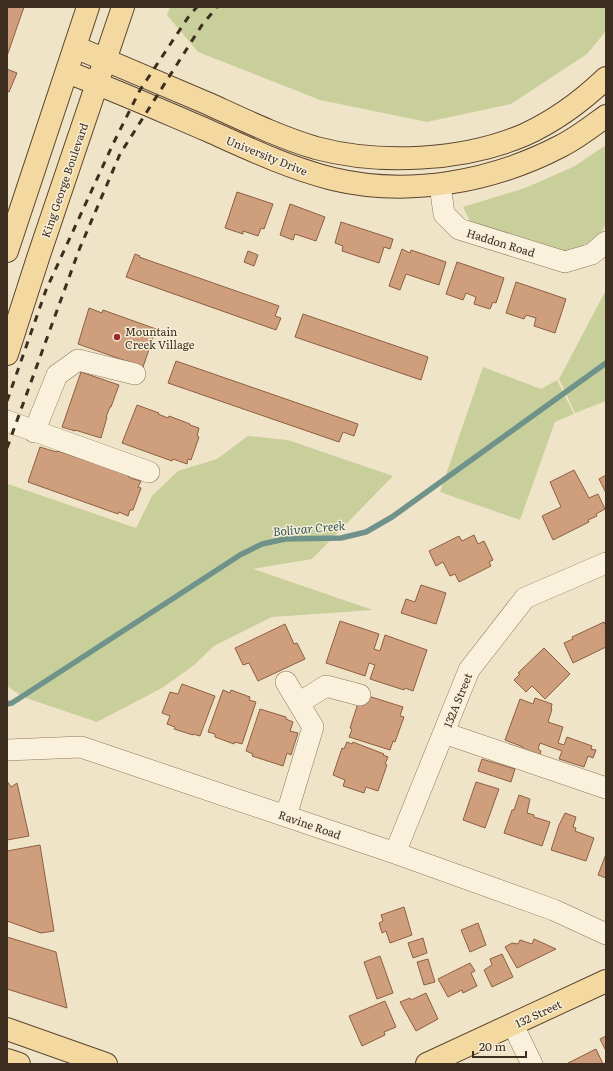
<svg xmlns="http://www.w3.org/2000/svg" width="613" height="1071" viewBox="0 0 613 1071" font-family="Literata,serif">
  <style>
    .green { fill: #c9cf9b }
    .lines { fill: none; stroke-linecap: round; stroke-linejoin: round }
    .stream { stroke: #6f938a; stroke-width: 5.5 }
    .building { fill: #cf9f7d; stroke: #8d5f41 }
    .minor-casing { stroke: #8d765c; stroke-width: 22 }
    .major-casing { stroke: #5b4430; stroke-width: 24 }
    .minor { stroke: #faf1dc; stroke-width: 21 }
    .major { stroke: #f3d9a0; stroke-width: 22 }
    .rail { stroke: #3d2e20; stroke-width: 3; stroke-dasharray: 7 7; stroke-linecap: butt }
    .poi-dot { fill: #9e2a2b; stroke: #f7eed8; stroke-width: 1.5 }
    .labels { text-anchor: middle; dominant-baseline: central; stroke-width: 3; stroke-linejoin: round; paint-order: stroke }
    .street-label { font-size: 11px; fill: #3d2e20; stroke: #f7eed8 }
    .poi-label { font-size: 11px; fill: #3d2e20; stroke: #f7eed8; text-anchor: start }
    .water-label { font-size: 12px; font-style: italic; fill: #2f5d5a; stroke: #f7eed8 }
  </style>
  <rect width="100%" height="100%" fill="#f0e4c8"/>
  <path class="green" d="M170,7H606V31L587,54L511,104L427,122L320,100L198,52L167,15Z
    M606,145V224L596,243L564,254L471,223L463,207L525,188L575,166Z
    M606,290V401L575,413L559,379Z
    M483,367L541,389L557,380L574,414L555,422L520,520L440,492Z
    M248,436L288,440L393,476L312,559L253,569L373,610L272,617L214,646L193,666L162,688L97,722L23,697L7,686L8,484L136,528L152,496L178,471L217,459Z"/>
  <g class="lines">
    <path class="stream" d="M7,704L12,703L240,555L262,544L285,539L341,538L366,532L392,517L606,363"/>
  </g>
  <path class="building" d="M7,7H24L7,56Z
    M7,69L17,73L9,92L7,91Z
    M237,192L273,204L264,229L261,228L258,236L243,231V234L225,228Z
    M290,204L325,217L316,241L295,234L293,240L280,235Z
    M341,222L393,239L390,249L384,247L379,263L342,251L343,246L335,243Z
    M402,249L410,253L411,250L446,262L439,285L406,274L400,290L389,286Z
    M248,251L258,255L254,266L244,262Z
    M135,254L140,256L139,257L279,306L275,316L281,318L276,330L126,277Z
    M457,262L504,278L496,303L493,302L490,309L474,304L476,297L466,293L463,300L446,294Z
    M516,282L566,299L555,333L534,326L536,318L526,315L524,319L506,313Z
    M89,308L102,313L103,310L156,329L143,367L78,344Z
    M303,314L428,357L421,380L295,337Z
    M176,361L358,424L354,436L343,432L339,442L168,383Z
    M81,372L119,385L111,407H110L106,417H107L101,438L75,430V431L62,427Z
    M137,405L159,413L158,414L168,418L169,416L190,424V425L199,428L197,436L199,437L191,460L188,459L187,464L173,459L172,461L122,443Z
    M40,447L53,451L57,452L58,451L127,474V475L130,478L141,481L138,487L141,488L133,510H130L128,516L119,512L118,514L28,482Z
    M574,470L589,498L598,494L605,509L596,514L597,516L588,520L589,522L553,540L542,516L561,507L550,482Z
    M606,475V493L599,479Z
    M474,535L478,544L484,541L493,560L489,562L491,566L459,582L455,574L450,576L443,562L436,566L429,551L459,536L462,541Z
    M421,585L446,593L436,624L401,613L406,599L415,602Z
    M340,621L379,634L374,649L380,651L385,635L427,650L413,691L405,688L404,690L370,679L375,665L369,663L365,676L326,663Z
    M604,622L606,626V647L573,663L564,643L573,639L572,637Z
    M285,624L294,644L297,643L305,659L258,681L249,663L243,665L235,648Z
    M544,648L570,674L545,699L532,686L526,692L514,680L520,674L518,673Z
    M182,684L215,696L200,736L193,734V735L174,729L175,727L167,724L170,716L162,713L170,692L178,694Z
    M223,690L230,693L231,690L250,697L249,700L256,702L242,744L235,742L234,744L215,737V734L208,732Z
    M365,695L403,707L400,716L404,717L395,742L393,741L390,750L349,737L352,729L350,728L359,700Z
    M535,698L552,704L551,709H552L548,722L563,727L558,743L564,745L567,737L592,746L591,749L596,750L593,758L588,756L584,767L559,759L562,751L540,743L538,749L541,751L539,757L521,751L523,747L505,740L520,699L533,704Z
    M260,709L286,717V719L293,722L290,731L298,733L291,755L287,753L283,766L252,756L253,754L246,751Z
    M347,742L352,744L353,742L384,754L383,755L388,757L385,764L387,765L378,791L366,787L364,793L343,786L345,780L333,775L342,748L344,749Z
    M482,759L515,769L511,782L478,771Z
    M7,781L11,787L17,783L29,836L7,840Z
    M476,782L499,789L485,828L463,820Z
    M519,795L530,799L527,813L534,815V817L550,822L542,846L504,833L512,810H514Z
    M565,813L576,817L573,827L576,828L575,831L594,838L586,861L551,850L559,825Z
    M40,845L54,931L41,933L7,921V851Z
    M606,854V878L598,875Z
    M404,907L412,935L390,943L386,931L382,933L379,923L383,921L381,915Z
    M478,923L486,945L470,952L461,930Z
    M7,937L56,952L67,1008L7,989Z
    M423,938L427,953L413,958L408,943Z
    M534,939L556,949L517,968L505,947L512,943L518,944L520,940L532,944Z
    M502,954L513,977L492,987L484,970L492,965L490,959Z
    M380,956L393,993L377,999L364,962Z
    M428,959L435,982L424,985L417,962Z
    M470,963L475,971L471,973L477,986L463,993L462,990L448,997L438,979Z
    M426,993L438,1019L416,1031L400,1002L410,998L411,1000Z
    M385,1001L396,1027L384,1032L385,1035L362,1046L349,1016Z
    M606,1036V1051L600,1039Z
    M596,1049L603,1064H568V1063Z"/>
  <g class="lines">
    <defs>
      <path id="minor" d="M440,185L444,214L459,229L565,262L592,254L606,242
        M7,421L149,472
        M34,432L57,375L78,360L135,374
        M299,703L326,686L360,695
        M444,733L606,788
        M7,750L81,747L395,853L554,910L606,934
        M284,815L290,803L313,727L286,682
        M395,853L469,670L525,598L606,563
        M513,1025L532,1064"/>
      <path id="major" d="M75,47C120,66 165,85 209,104C244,120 279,137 316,148C380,165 463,161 524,135C555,121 582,101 606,78
        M67,72C115,90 162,111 209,131C249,149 289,168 333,179C408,197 492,182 561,146C577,138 591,127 606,116
        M7,251L88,7
        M7,354L38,258L123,7
        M7,1029L106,1064
        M7,1060L19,1064
        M427,1064L606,981"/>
    </defs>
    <use href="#minor" class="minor-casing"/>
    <use href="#major" class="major-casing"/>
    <use href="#minor" class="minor"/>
    <use href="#major" class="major"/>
    <path class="rail" d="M7,401L46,290L113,144L140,90L189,16L197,7
      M7,448L79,250L120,154L202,25L217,7"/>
  </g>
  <circle class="poi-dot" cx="117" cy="337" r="4"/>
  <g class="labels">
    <g class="street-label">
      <text transform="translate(267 155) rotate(22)">University Drive</text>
      <text transform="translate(64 180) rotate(-71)">King George Boulevard</text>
      <text transform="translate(501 242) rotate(17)">Haddon Road</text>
      <text transform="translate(457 700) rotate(-68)">132A Street</text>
      <text transform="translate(310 824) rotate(19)">Ravine Road</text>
      <text transform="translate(538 1013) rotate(-25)">132 Street</text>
    </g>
    <g class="poi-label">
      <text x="125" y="331">Mountain<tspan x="125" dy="13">Creek Village</tspan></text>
    </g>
    <g class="water-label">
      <text transform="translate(309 528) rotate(-5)">Bolivar Creek</text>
    </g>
  </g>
  <rect width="613" height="1071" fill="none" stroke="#3d2e20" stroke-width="16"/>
  <path d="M473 1051v6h53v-6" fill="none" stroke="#3d2e20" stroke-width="2"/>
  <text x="479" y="1051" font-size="12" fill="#3d2e20" stroke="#f7eed8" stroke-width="3" paint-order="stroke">20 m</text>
</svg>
